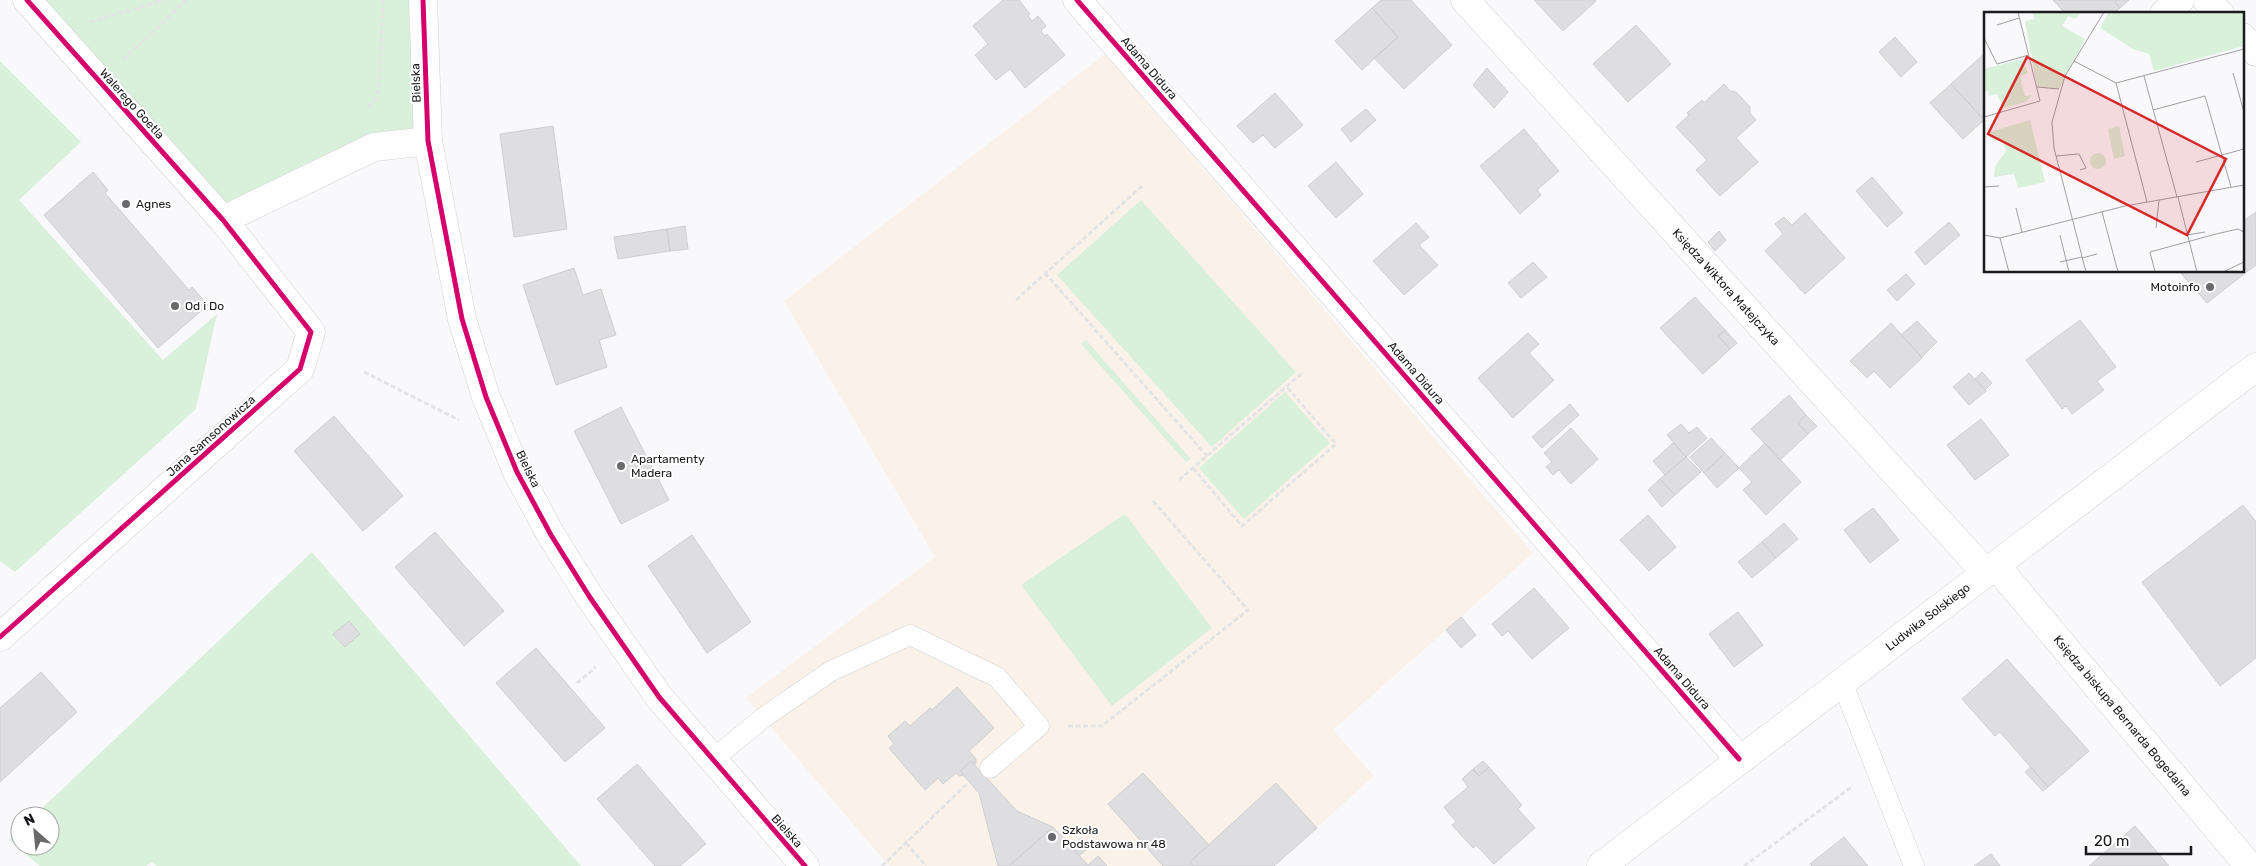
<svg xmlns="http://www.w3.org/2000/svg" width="2256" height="866" viewBox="0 0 2256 866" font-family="Rubik,sans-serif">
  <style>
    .education { fill: #faf2e9 }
    .green { fill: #d9f0da }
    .building { fill: #dedddf; stroke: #cfcfd1 }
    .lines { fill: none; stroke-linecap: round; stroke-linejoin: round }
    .lane-casing { stroke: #d2d2d4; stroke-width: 21 }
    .street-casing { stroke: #d2d2d4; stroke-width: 29 }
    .secondary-casing { stroke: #d2d2d4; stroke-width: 29 }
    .path { stroke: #e4e4e5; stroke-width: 3; stroke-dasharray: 5 2.5; stroke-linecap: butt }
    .lane { stroke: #fefeff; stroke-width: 20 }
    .street { stroke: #fefeff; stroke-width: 28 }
    .secondary { stroke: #fefeff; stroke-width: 28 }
    .cycleway-casing { stroke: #fff; stroke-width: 8 }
    .cycleway { stroke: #d6006c; stroke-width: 5 }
    .poi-dot { fill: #69696b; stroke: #fff; stroke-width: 2 }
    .labels { text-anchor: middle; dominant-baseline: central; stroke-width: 4; stroke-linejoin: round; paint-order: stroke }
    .street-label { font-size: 12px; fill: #1b1b1d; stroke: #fff }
    .poi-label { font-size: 12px; fill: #1b1b1d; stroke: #fff; text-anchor: start }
    .inset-road { fill: none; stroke: #a0a0a3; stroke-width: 1 }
    .view { fill: #d62828; fill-opacity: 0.15; stroke: #d62828; stroke-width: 2.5 }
    .inset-edge { fill: none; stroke: #1b1b1d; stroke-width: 2.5 }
  </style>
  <rect width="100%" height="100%" fill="#f9f9fc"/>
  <path class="education" d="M1105,54L1533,553L1333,730L1374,776L1274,866H889L746,698L935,557L784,301Z"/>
  <path class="green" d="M27,0H423L428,141L374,147L223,220Z
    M0,61L81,142L19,200L163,360L217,314L196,409L15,572L0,561Z
    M1141,200L1296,372L1212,447L1057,275Z
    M1086,340L1191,459L1186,462L1081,344Z
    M1285,392L1330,443L1244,519L1199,468Z
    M1125,514L1212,628L1112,706L1021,585Z
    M312,552L581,866H157L152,862L146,866H40L9,840L20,829V846H50V816H34Z"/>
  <path class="building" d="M1003,0H1019L1030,14L1028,16L1032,21L1038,16L1046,26L1041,31L1045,36L1047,34L1065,55L1025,88L1010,69L996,80L975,55L988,44L973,26Z
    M1381,0H1411L1452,45L1404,89L1374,58L1398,37L1372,8Z
    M1534,0H1595L1596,1L1563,31Z
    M2053,0H2117L2115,2L2120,8L2114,14H2107L2105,11L2102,14H2066Z
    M2117,0H2129L2120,8L2115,2Z
    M1372,8L1398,37L1362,70L1335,41Z
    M1636,25L1671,64L1628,102L1593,64Z
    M1895,37L1917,62L1901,77L1879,52Z
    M1985,53V119L1984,120L1951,84Z
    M1487,68L1508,92L1494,108L1473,85Z
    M1724,84L1730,91L1736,92L1750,107V113L1756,120L1736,138L1758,162L1720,196L1696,170L1707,160L1676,127L1689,115L1687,113L1702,100L1704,103Z
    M1951,84L1984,120L1963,139L1930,103Z
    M1275,93L1303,125L1275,148L1263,135L1253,143L1237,126Z
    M1366,109L1376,120L1351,142L1341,129Z
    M553,126L567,229L514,237L500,134Z
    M1524,129L1559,171L1537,190L1541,195L1520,214L1480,166Z
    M1336,162L1363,194L1336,218L1308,186Z
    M93,172L108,190L105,193L189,290L192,287L208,305L158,348L44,215Z
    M1872,177L1903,213L1887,227L1856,191Z
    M2256,212V265L2248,271L2242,264V222Z
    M1805,213L1845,258L1805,294L1765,251L1783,234L1775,224L1784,217L1792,225Z
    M1949,222L1960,235L1925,265L1915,252Z
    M1416,223L1429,237L1419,245L1438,265L1404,295L1373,261Z
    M685,226L688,249L670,251L667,229Z
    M667,229L670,251L618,259L614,237Z
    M1719,231L1726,240L1715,251L1708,242Z
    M1533,262L1547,277L1521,298L1508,283Z
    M2242,264L2248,271L2207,303L2179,271H2242Z
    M574,268L583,295L601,289L616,335L599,340L607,367L556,385L523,285Z
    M1906,274L1915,284L1897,301L1887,290Z
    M1695,297L1725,330L1718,336L1730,349L1703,374L1660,328Z
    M2080,320L2116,367L2097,381L2104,390L2072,414L2066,406L2062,409L2026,360Z
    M1917,321L1937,342L1922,357L1901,335Z
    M1891,323L1922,358L1890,388L1874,371L1867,378L1850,361Z
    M1725,330L1737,343L1730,349L1718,336Z
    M1528,333L1539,344L1529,353L1554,380L1513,418L1478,378Z
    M1982,372L1992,383L1985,390L1975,379Z
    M1969,373L1986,391L1969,405L1953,387Z
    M1789,395L1806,415L1798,423L1808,434L1780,460L1751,429Z
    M1570,404L1579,415L1542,448L1532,437Z
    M621,407L669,500L621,524L574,431Z
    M1806,415L1817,426L1808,434L1798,423Z
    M334,416L403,496L363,531L294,451Z
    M1981,419L2009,455L1975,480L1947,445Z
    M1681,424L1689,433L1697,427L1707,438L1686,457L1667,435Z
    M1571,428L1598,459L1571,484L1559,470L1553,475L1546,467L1552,462L1544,453Z
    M1711,438L1725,453L1704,473L1690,457Z
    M1673,443L1686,457L1665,475L1653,461Z
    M1765,443L1801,482L1766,515L1743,490L1752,482L1739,468Z
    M1725,453L1739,468L1717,488L1704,473Z
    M1686,457L1701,472L1675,495L1660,479Z
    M1660,479L1675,495L1662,507L1648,490Z
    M2243,505L2256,522V658L2220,686L2142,582Z
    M1873,508L1899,540L1870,563L1844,530Z
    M1648,515L1676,547L1649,571L1620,540Z
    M1784,523L1798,539L1776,558L1762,542Z
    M435,532L504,611L464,646L395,567Z
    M692,535L751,622L707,653L648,566Z
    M1762,542L1776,558L1752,578L1738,562Z
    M1534,588L1569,628L1532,659L1508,631L1502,636L1492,624Z
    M1738,612L1763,645L1734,667L1709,634Z
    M1461,617L1476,635L1461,648L1446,630Z
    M349,621L360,634L345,647L333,634Z
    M536,648L605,728L565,762L496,683Z
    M2007,659L2089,751L2048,787L2000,732L1995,736L1962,699Z
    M41,672L77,712L0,782V708Z
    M957,687L994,728L969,751L976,759V764L971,761L961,770L963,775L959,776L956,773L943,784L938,778L925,790L889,748L894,744L888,736L905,721L910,726L930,708L932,710Z
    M971,761L1017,811L1053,827L1009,866H998L979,793L963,775L961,770Z
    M1483,761L1489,767L1479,776L1473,769Z
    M637,764L706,844L680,866H655L597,799Z
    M1489,767L1522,805L1518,809L1535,828L1494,864L1476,845L1473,848L1452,825L1456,822L1444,807L1468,787L1462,779L1473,769L1479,776Z
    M2031,767L2048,787L2043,791L2025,772Z
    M1143,773L1209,845L1190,862L1193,866H1163L1108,804Z
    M1276,783L1317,828L1274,866H1193L1190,862Z
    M2135,826L2169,866H2089Z
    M1053,827L1088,865L1098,856L1107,866H1009Z
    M1844,837L1868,866H1812L1810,864Z
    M1081,838L1089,847L1079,856L1071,847Z
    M1991,854L2000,866H1974Z"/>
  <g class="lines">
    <defs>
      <path id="lane" d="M1842,682L1914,866
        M712,760L763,718L831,671L910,635L997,677L1039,726L990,768"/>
      <g id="street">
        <path d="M1077,0L1739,759"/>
        <path id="s1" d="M1465,0L1986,573"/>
        <path d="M2207,0L2220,14"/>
        <path d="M2164,14L2180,0"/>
        <path d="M2242,37L2256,52"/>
        <path d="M223,220L374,147L428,141"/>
        <path id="s2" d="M1996,566L2249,866"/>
        <path d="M0,637L300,369L311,332L223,220L27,0"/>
        <path id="s3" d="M1601,866L2256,367"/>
      </g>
      <path id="secondary" d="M423,0L428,141L462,319L486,397L517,472L551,535L589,596L659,697L805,866"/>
    </defs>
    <use href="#lane" class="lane-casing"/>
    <use href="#street" class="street-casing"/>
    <use href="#secondary" class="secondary-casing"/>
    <path class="path" d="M90,22L164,0
      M123,60L186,0
      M369,107L375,100L379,88L383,0
      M1045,273L1207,456
      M1016,300L1142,186
      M364,372L459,420
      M1193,468L1242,526L1336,444L1287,387
      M1179,480L1302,373
      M577,683L596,667
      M1068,726H1102L1248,610L1153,501
      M906,843L926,866
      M882,866L968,783
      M1744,866L1853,786"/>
    <use href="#lane" class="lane"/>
    <use href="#street" class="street"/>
    <use href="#secondary" class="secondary"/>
    <defs>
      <path id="cycleway" d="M423,0L428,141L462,319L486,397L517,472L551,535L589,596L659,697L805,866
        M1077,0L1739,759
        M0,637L300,369L311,332L223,220L27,0"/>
    </defs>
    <use href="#cycleway" class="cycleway-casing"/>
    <use href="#cycleway" class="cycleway"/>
  </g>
  <g class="poi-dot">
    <circle cx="126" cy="204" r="5"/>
    <circle cx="2210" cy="287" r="5"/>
    <circle cx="175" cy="306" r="5"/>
    <circle cx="621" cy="466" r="5"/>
    <circle cx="1052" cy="837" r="5"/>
  </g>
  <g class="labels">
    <g class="street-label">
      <text transform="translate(1149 68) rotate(49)">Adama Didura</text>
      <text transform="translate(416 83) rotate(-92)">Bielska</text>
      <text transform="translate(132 104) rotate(48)">Walerego Goetla</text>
      <text stroke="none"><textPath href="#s1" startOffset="388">Księdza Wiktora Matejczyka</textPath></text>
      <text transform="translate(1416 373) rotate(49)">Adama Didura</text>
      <text transform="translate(211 436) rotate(-42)">Jana Samsonowicza</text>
      <text transform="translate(528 469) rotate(64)">Bielska</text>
      <text stroke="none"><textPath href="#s3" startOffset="411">Ludwika Solskiego</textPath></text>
      <text transform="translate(1682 678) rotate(49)">Adama Didura</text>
      <text stroke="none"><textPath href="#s2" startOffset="196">Księdza biskupa Bernarda Bogedaina</textPath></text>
      <text transform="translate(787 831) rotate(48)">Bielska</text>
    </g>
    <g class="poi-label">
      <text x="136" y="204">Agnes</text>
      <text x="2200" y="287" text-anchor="end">Motoinfo</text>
      <text x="185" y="306">Od i Do</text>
      <text x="631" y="459">Apartamenty<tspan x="631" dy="14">Madera</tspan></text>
      <text x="1062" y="830">Szkoła<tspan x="1062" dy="14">Podstawowa nr 48</tspan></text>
    </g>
  </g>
  <g transform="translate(1984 12)">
    <rect width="260" height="260" fill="#f9f9fc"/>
    <path d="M49,0H97L92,7L84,4L78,14L101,27L75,77L53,75L41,9L50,7ZM125,0H260V34L170,59L165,42L149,37L116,16ZM39,47L44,61L36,64L41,84L48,83L42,90L19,96L13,82L5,84L4,79L0,80V57ZM46,108L61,170L34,176L30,162L10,165L11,154L22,139L18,128L10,129L6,120ZM135,114L141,144L130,147L124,117ZM106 149a8 8 0 1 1 16 0a8 8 0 1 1-16 0Z" fill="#d9f0da"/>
    <path class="inset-road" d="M13,13L35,6M0,26L13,52L45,43M90,49L132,71L260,37M249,61L260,100M160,64L193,185M132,71L163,190M53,75L75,77M169,98L221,84L247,175M0,105L56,89L34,0M72,144L95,142L102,156L96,158M212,150L260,137M0,175L15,174M194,185L213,260M32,196L38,220M118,200L134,260M172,216L175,188M0,223L16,226L141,194L260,173M76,223L85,260M203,223L221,220M16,226L25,260M98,246L113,242M76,250L98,245M102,260L70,136L68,110L81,64L120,0M171,260L166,240L232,222L254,217L260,220M239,260L260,250"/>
    <path class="view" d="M43,45L242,147L203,223L4,122Z"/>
    <rect width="260" height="260" class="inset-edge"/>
  </g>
  <g transform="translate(35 831) rotate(333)"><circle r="24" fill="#ffffff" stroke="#a4a4a5"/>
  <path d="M0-4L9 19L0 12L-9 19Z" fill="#69696b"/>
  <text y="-8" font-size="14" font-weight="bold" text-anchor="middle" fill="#1b1b1d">N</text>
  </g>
  <path d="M2086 846v8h105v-8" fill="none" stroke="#1b1b1d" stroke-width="2.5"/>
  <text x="2094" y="846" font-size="15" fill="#1b1b1d" stroke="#ffffff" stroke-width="4" paint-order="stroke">20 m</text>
</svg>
